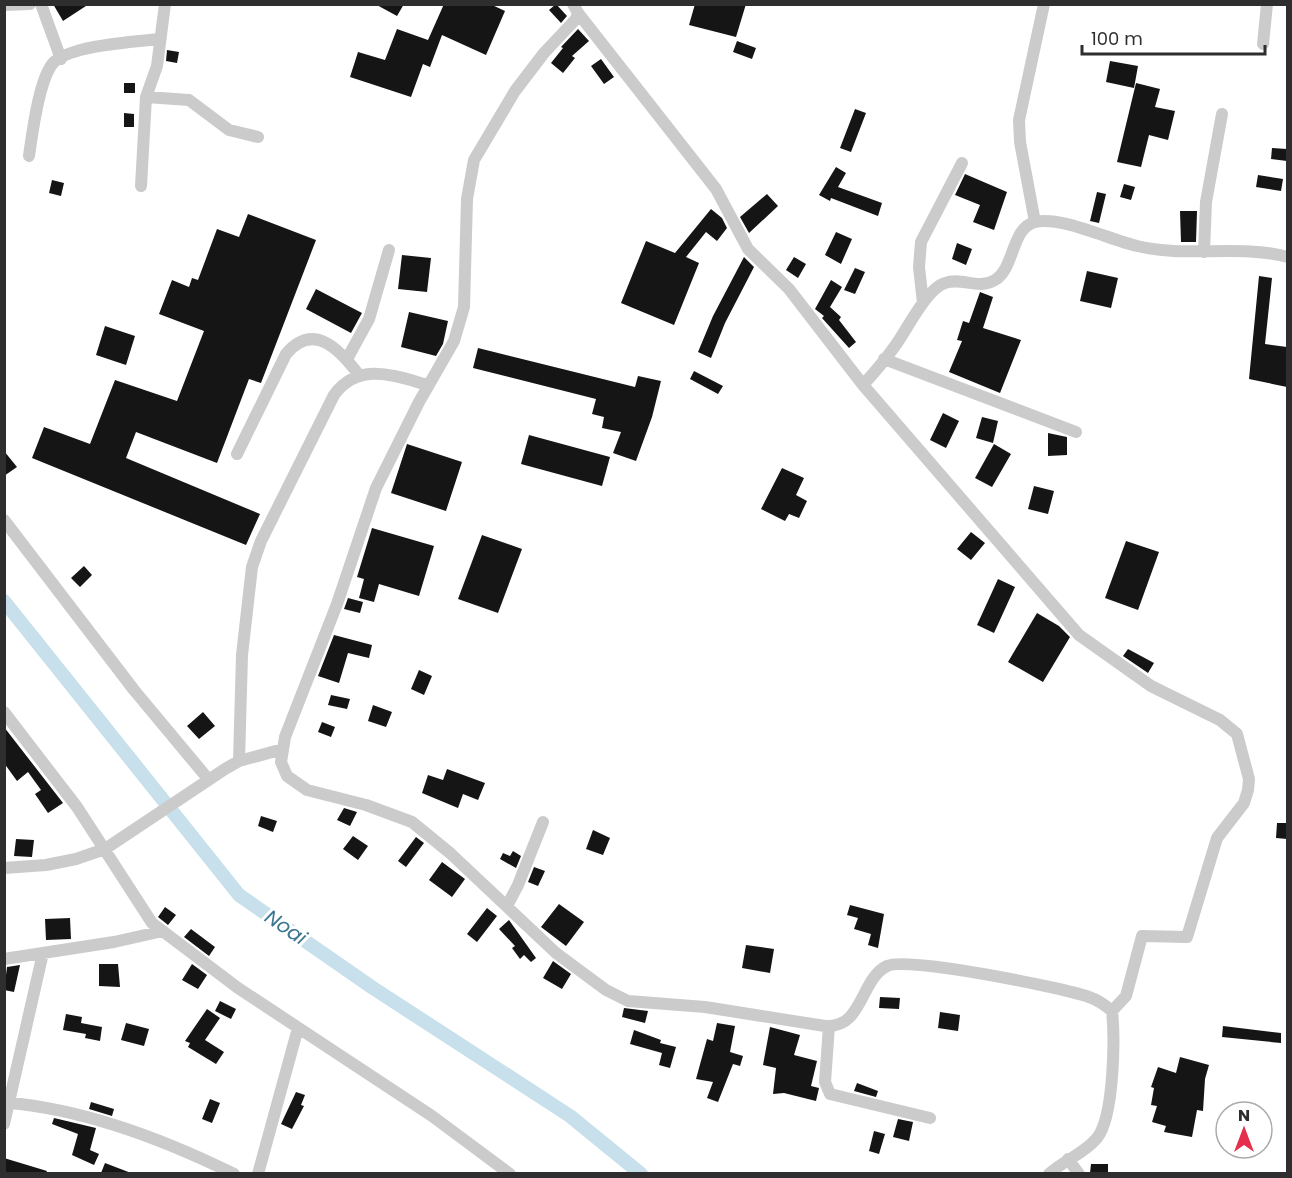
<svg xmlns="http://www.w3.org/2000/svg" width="1292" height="1178" viewBox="0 0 1292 1178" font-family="Poppins,sans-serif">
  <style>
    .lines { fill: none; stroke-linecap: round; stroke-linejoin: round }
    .canal { stroke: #c7e0eb; stroke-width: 14 }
    .building { fill: #151515 }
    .minor { stroke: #cbcbcb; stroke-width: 12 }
    .labels { text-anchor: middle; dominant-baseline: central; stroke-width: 6; stroke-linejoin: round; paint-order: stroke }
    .water-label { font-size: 20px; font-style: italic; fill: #3b7790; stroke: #fff }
  </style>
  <rect width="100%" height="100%" fill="#fff"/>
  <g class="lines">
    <path class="canal" d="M4,601L239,895L373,988L570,1116L641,1174"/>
  </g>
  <path class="building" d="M53,4H89L63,21Z
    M375,4H404L397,16Z
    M444,4H490L505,11L486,55L442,35L430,67L423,64L411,97L350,77L358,52L385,60L397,29L428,40Z
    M556,4L567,16L561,23L549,10Z
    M695,4H746L736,37L689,25Z
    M578,29L589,41L572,56L575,58L563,73L551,63L563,48L561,47Z
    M737,41L756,48L752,59L733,52Z
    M167,50L179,52L177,63L166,61Z
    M601,59L614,77L604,84L591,66Z
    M1110,61L1138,66L1134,88L1106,82Z
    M124,83H135V93H124Z
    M1136,83L1160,89L1155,107L1175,111L1168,140L1149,135L1141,167L1117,162Z
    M855,109L866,113L851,152L840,148Z
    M124,113L134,114V127H124Z
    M1272,148L1287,149V161L1271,159Z
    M836,167L846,173L838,187L882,203L878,216L831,198L830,201L819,195Z
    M965,174L1007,192L994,230L973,222L980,205L955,195Z
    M1258,175L1283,179L1281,191L1256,187Z
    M52,180L64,183L61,196L49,193Z
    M1124,184L1135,187L1131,200L1120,197Z
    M1097,192L1106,194L1099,223L1090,221Z
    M767,194L778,206L749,233L740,217Z
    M711,209L722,218L727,228L717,241L706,232L686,257L699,263L674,325L621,303L646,241L675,253Z
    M1180,211H1197L1196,242H1181Z
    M248,214L316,240L261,383L249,379L217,463L136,432L126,458L260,514L246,545L32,458L44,427L90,444L115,380L177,401L204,331L159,314L172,280L189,287L192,278L198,280L217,229L239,237Z
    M836,232L852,239L841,264L825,255Z
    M957,243L972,249L966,265L952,259Z
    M402,255L431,258L427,292L398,289Z
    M744,257L754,267L725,323L711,358L698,352L713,316Z
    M794,257L806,264L798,278L786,270Z
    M855,268L865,272L855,294L844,290Z
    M1087,271L1118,278L1111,308L1080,301Z
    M1259,276L1272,278L1265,344L1287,347V387L1249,379Z
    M831,280L842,287L830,307L841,317L839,320L856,342L849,348L822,318L824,316L815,309Z
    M316,289L362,313L351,333L306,309Z
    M980,292L993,297L983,328L1021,340L1000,393L949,372L962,341L957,340L963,321L969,323Z
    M409,312L448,321L443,344L436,356L401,347Z
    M105,326L135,336L126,365L96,355Z
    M478,348L635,387L638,376L661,381L652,417L636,461L613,453L621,432L602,428L604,417L592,414L596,399L473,368Z
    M694,371L723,386L718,394L690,379Z
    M943,413L959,421L946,448L930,440Z
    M982,417L998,421L993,443L976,438Z
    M1048,433L1067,437V455L1048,456Z
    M529,435L610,457L602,486L521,464Z
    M407,444L462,462L446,511L391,493Z
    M994,444L1011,454L992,487L975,478Z
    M4,451L17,467L4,476Z
    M782,468L804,478L796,495L807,501L799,518L789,514L785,521L761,509Z
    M1034,486L1054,491L1048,514L1028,509Z
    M372,528L434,546L419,596L379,584L374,602L359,598L364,579L357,577Z
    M971,532L985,543L971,560L957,549Z
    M482,535L522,549L498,613L458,599Z
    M1126,541L1159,552L1138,610L1105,598Z
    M84,566L92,575L80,587L71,578Z
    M998,579L1015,587L994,633L977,625Z
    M348,598L363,602L360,613L344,609Z
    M1037,613L1059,626L1070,637L1043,682L1008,662Z
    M334,635L372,645L369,658L348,653L339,683L318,676Z
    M1128,649L1154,663L1148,673L1123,656Z
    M419,670L432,676L424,695L411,689Z
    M331,695L350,699L347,709L328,705Z
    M373,705L392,712L386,727L368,721Z
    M203,712L215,726L199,739L187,726Z
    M322,722L335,727L331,737L318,732Z
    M4,727L63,803L48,813L35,794L41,790L28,772L17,781L4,763Z
    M447,769L485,783L478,800L463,794L458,808L422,793L428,775L443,780Z
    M344,808L357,812L350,826L337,820Z
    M261,816L277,821L273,832L258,826Z
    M1277,823H1287V839L1276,838Z
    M593,830L610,838L603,855L586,849Z
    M353,836L368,846L358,860L343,849Z
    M416,837L424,843L406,867L398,861Z
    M16,839L34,840L32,857L14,856Z
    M513,851L521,856L516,868L500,859L503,853L510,856Z
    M442,862L465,879L452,897L429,880Z
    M534,867L545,871L538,886L528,882Z
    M559,904L584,922L566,946L541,927Z
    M850,905L884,914L878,948L868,945L871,934L854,929L858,918L847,915Z
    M165,907L176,915L168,925L158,917Z
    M487,908L497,916L477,942L467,934Z
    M70,918L71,939L46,940L45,919Z
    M509,920L536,958L531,962L524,955L520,959L512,948L515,946L499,929Z
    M191,929L215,947L209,956L184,937Z
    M746,945L774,949L770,973L742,968Z
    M553,961L571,974L562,989L543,978Z
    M99,964H118L120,987L99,986Z
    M192,964L207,975L198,989L182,980Z
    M20,965L14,992L4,990L7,967Z
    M880,997L900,998L899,1009L879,1008Z
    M220,1001L236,1009L231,1019L215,1011Z
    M624,1008L648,1011L645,1023L622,1017Z
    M207,1009L220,1018L205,1040L224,1052L216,1064L188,1047L190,1043L185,1041Z
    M940,1012L960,1015L958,1031L938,1028Z
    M66,1014L82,1017L81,1023L102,1027L100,1041L85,1038L86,1034L63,1030Z
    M126,1023L149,1029L144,1046L121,1040Z
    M717,1023L735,1026L730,1052L743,1056L740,1066L733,1064L718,1102L707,1098L713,1082L696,1079L707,1039L713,1041Z
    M1223,1026L1281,1033V1043L1222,1037Z
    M770,1027L800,1035L794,1055L817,1061L811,1086L819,1088L816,1101L784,1093L773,1094L776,1068L763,1065Z
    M634,1030L661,1040L660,1043L676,1047L670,1068L659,1065L662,1053L630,1044Z
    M1180,1057L1209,1065L1205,1079L1203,1111L1197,1110L1192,1137L1164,1132L1166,1126L1152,1122L1157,1106L1151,1105L1154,1088L1151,1087L1158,1067L1176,1073Z
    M857,1083L878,1091L876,1097L854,1091Z
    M296,1092L305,1095L301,1105L304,1106L292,1129L281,1124Z
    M210,1099L220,1103L212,1123L202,1119Z
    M91,1102L114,1109L112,1116L89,1109Z
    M54,1118L96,1128L90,1150L99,1154L94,1165L72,1155L78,1134L52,1124Z
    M898,1119L913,1122L909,1141L893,1137Z
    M874,1131L885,1134L879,1154L869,1151Z
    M4,1158L47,1171L46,1173H4Z
    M105,1163L131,1173H101Z
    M1091,1164H1108V1173H1090Z"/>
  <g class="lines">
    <path class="minor" d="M41,4L61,59
      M573,4L578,13L576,19L544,53L515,91L474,160L467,199L464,307L454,341L419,402L376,488L337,604L285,737L281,762L287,776L307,790L366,805L412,822L450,853L556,953L606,990L628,1001L705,1007L825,1026C863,1029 860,979 887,966C907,956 1063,988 1089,997C1098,1000 1105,1005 1112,1011C1115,1039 1114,1117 1097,1138C1084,1154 1064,1160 1049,1174
      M4,5L30,4
      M578,13L716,189L748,249L789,289L863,385L1079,635L1151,686L1220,720L1237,734L1249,779L1248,790L1244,803L1217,838L1187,937L1142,936L1126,996L1112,1011
      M1263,44L1267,4
      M146,97L189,100L229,130L258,137
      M29,156C32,135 39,77 54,62C73,45 133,42 159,39
      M141,186L146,97L157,66L165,4
      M1035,222L1020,142L1019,120L1044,4
      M1204,252L1206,202L1222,114
      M923,303L919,267L921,242L962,163
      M347,359L369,319L389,250
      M884,359L1076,432
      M863,385C874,373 885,360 895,346C907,330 926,289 945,283C961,277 979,290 995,280C1015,268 1011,228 1035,222C1062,216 1110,240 1137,246C1186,258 1239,244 1288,257
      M237,454L286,354C314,321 340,350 359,375
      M4,520L134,690L209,780
      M4,712L77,807L152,923L238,988L432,1116L510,1174
      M239,761L242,655L252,567L261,541L334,395C359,361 395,376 428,385
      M4,868L46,865L76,859L105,849L225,769L239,761L283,749
      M507,906L518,885L543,822
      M4,959L114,942L163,931
      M829,1026L825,1082L830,1094L930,1118
      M10,1103C87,1110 165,1140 234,1174
      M4,1124L43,953
      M1068,1159L1079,1174
      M258,1174L298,1028"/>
  </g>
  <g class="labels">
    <g class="water-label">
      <text transform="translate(286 927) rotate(34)">Noai</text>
    </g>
  </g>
  <rect width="1292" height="1178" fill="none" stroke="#2e2e2e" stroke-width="12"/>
  <g transform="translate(1244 1130)"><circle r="28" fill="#ffffff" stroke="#ababab" stroke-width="1.5"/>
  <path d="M0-4.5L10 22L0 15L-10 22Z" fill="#e52f4d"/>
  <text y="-9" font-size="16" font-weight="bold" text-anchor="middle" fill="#2e2e2e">N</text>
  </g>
  <path d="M1082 45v9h183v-9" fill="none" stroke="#2e2e2e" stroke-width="3"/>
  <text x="1091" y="45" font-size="18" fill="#2e2e2e" stroke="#ffffff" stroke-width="4.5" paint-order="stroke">100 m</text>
</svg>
